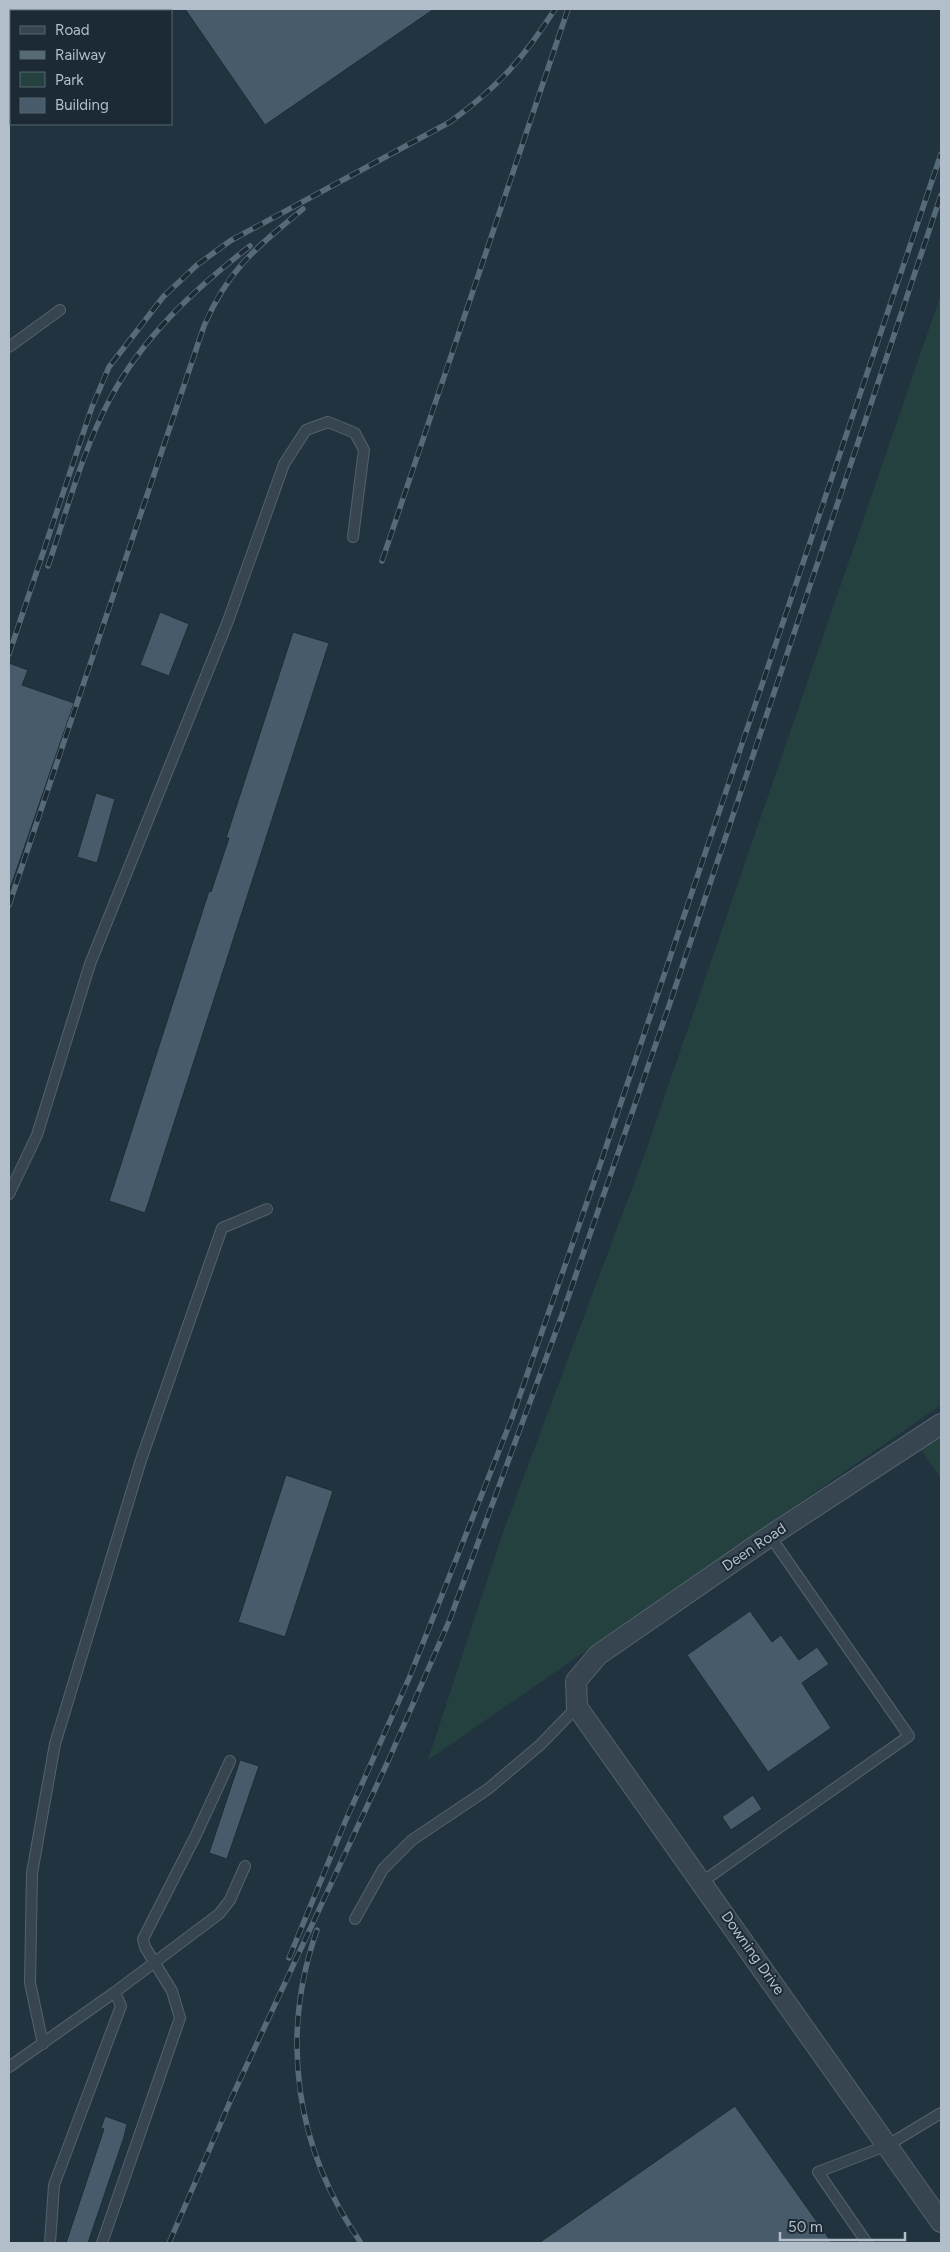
<svg xmlns="http://www.w3.org/2000/svg" width="950" height="2252" viewBox="0 0 950 2252" font-family="Figtree,sans-serif">
  <style>
    .green { fill: #244140 }
    .building { fill: #475b6a; stroke: #1d2c37 }
    .lines { fill: none; stroke-linecap: round; stroke-linejoin: round }
    .lane-casing { stroke: #54626e; stroke-width: 12 }
    .street-casing { stroke: #54626e; stroke-width: 22 }
    .lane { stroke: #364550; stroke-width: 10 }
    .street { stroke: #364550; stroke-width: 20 }
    .rail-casing { stroke: #576a77; stroke-width: 5.5 }
    .rail { stroke: #1b2a35; stroke-width: 4; stroke-dasharray: 11; stroke-linecap: butt }
    .labels { text-anchor: middle; dominant-baseline: central; stroke-width: 4; stroke-linejoin: round; paint-order: stroke }
    .street-label { font-size: 15px; fill: #b2bfcb; stroke: #1b2a35 }
  </style>
  <rect width="100%" height="100%" fill="#223340"/>
  <path class="green" d="M941,294V1405L428,1760L502,1535L642,1162Z
    M941,1436V1478L921,1450Z"/>
  <path class="building" d="M185,9H434L265,125Z
    M160,612L189,624L169,676L140,665Z
    M293,632L329,643L145,1213L109,1201L209,891L211,892L229,838H226Z
    M9,663L28,670L22,685L74,703L11,886H9Z
    M96,793L115,799L97,863L77,857Z
    M286,1475L333,1491L285,1637L238,1622Z
    M750,1611L772,1642L781,1635L799,1660L817,1647L829,1664L802,1683L831,1728L768,1772L687,1655Z
    M240,1760L259,1766L227,1859L209,1853Z
    M753,1795L762,1809L731,1830L722,1817Z
    M735,2106L832,2243H539Z
    M105,2116L127,2124L124,2137L88,2243H66L104,2129L101,2128Z"/>
  <g class="lines">
    <defs>
      <path id="lane" d="M80,11L84,9
        M9,60L11,58
        M9,347L60,310
        M9,1194L37,1135L90,964L228,621L284,464L306,430L328,422L355,433L364,450L353,537
        M702,1882L909,1736L770,1536
        M355,1919L383,1869L412,1840L488,1789L540,1745L577,1707
        M115,1992L219,1914L230,1900L245,1866
        M43,2044L30,1983L32,1873L55,1744L141,1460L222,1228L267,1209
        M9,2067L115,1992L121,2006L54,2185L50,2243
        M102,2243L180,2018L172,1991L145,1947L143,1939L196,1835L230,1761
        M867,2243L818,2172L888,2145L941,2113"/>
      <path id="street" d="M941,1424L770,1536L598,1655L576,1681L577,1707L941,2222"/>
    </defs>
    <use href="#lane" class="lane-casing"/>
    <use href="#street" class="street-casing"/>
    <use href="#lane" class="lane"/>
    <use href="#street" class="street"/>
    <defs>
      <path id="rail" d="M382,561L568,9
        M48,566C67,511 82,451 110,399C143,336 195,289 250,246
        M9,654L92,407L109,367L163,297L197,265L230,241L450,122C497,88 524,58 555,9
        M9,905L204,326C229,268 256,248 303,209
        M317,1930C279,2038 296,2150 361,2243
        M289,1958L345,1822L410,1676L512,1418L602,1159L941,154
        M169,2243L232,2097L389,1759L450,1619L562,1315L670,1003L941,195"/>
    </defs>
    <use href="#rail" class="rail-casing"/>
    <use href="#rail" class="rail"/>
  </g>
  <g class="labels">
    <g class="street-label">
      <text transform="translate(754 1547) rotate(-34)">Deen Road</text>
      <text transform="translate(753 1953) rotate(55)">Downing Drive</text>
    </g>
  </g>
  <rect width="950" height="2252" fill="none" stroke="#b2bfcb" stroke-width="20"/>
  <rect x="10" y="10" width="162" height="115" fill="#1b2a35" stroke="#576671"/>
  <rect x="20" y="26" width="25" height="8" fill="#364550" stroke="#576671"/>
  <text x="55" y="35" font-size="15" fill="#b2bfcb">Road</text>
  <rect x="20" y="51" width="25" height="8" fill="#576a77" stroke="#576671"/>
  <text x="55" y="60" font-size="15" fill="#b2bfcb">Railway</text>
  <rect x="20" y="72" width="25" height="15" fill="#244140" stroke="#576671"/>
  <text x="55" y="85" font-size="15" fill="#b2bfcb">Park</text>
  <rect x="20" y="98" width="25" height="15" fill="#475b6a" stroke="#576671"/>
  <text x="55" y="110" font-size="15" fill="#b2bfcb">Building</text>
  <path d="M780 2232v8h125v-8" fill="none" stroke="#b2bfcb" stroke-width="2.5"/>
  <text x="788" y="2232" font-size="15" fill="#b2bfcb" stroke="#1b2a35" stroke-width="4" paint-order="stroke">50 m</text>
</svg>
